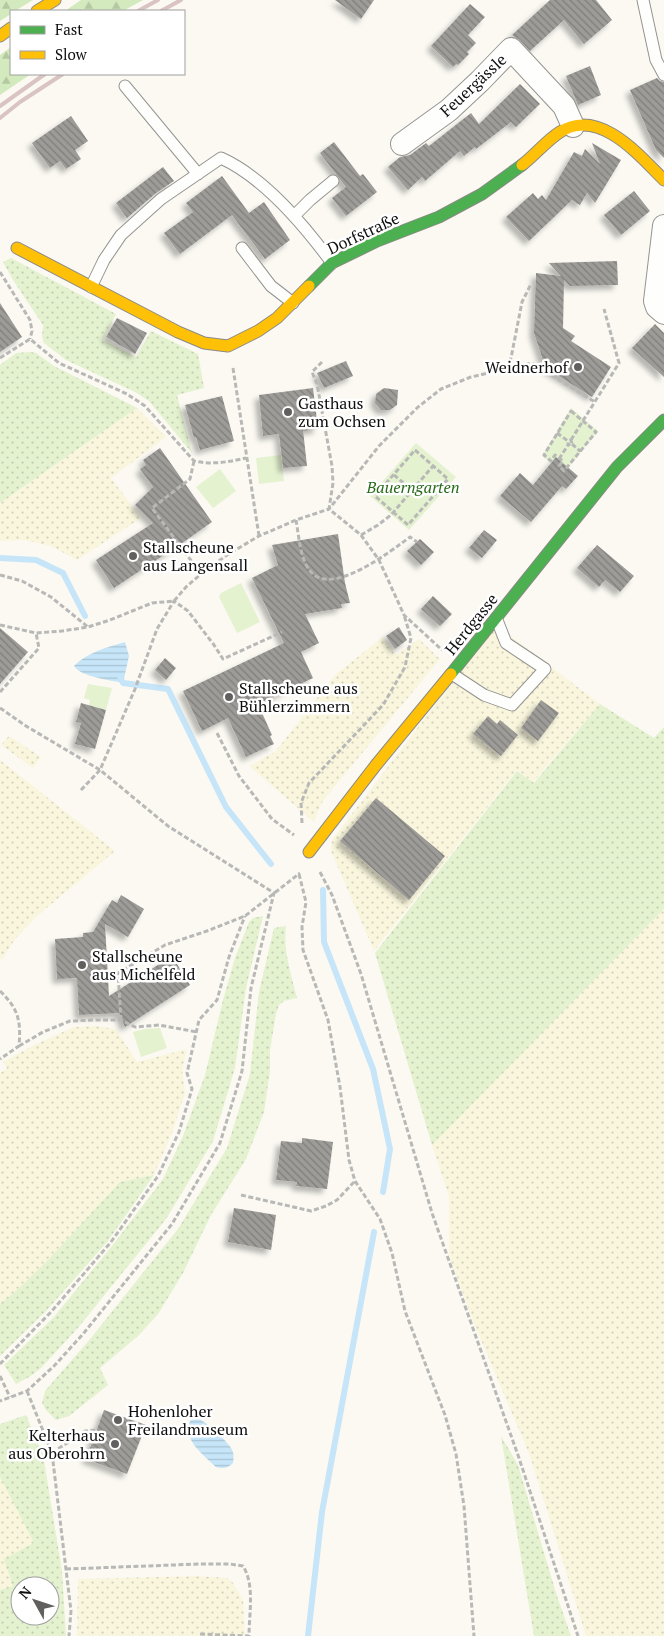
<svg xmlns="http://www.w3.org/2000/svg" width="664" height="1636" viewBox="0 0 664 1636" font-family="'PT Serif',serif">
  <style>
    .farmland { fill: url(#farmland-dots) }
    .grass { fill: url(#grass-dots); fill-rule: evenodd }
    .forest { fill: url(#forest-firs) }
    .garden { fill: #e4f2d0 }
    .water { fill: url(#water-rules) }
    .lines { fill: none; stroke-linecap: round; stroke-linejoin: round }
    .stream { stroke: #c6e5f8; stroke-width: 6 }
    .building { fill: url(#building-back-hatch); filter: url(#shadow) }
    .lane-casing { stroke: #959491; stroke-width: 13 }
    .street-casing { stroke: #959491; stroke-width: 24 }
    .fast-casing { stroke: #8b8a87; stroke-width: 13 }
    .slow-casing { stroke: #8b8a87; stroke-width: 13 }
    .path { stroke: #b8b8b6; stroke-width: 3; stroke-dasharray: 5 2.5; stroke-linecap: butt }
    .lane { stroke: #fefefd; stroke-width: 11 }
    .street { stroke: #fefefd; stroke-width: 22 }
    .fast { stroke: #4caf50; stroke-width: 11 }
    .slow { stroke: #ffc107; stroke-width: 11 }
    .rail { stroke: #d9c3c3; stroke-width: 4 }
    .poi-dot { fill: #61605e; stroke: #fff; stroke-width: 2 }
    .labels { text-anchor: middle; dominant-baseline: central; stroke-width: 5; stroke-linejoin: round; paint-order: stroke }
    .street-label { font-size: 16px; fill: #0e0e0e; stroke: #fff }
    .poi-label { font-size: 16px; fill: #0e0e0e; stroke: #fff; text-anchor: start }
    .park-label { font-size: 16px; font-style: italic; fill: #286a19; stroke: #fff }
  </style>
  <defs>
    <pattern id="farmland-dots" width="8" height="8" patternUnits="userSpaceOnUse" patternTransform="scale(1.25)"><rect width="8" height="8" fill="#f9f6dd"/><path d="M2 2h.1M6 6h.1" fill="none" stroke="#d4d2bc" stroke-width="1.8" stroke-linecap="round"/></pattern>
    <pattern id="grass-dots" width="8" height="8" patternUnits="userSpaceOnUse" patternTransform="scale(1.25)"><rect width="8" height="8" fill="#e4f2d0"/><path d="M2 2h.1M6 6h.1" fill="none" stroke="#c2ceb1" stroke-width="1.8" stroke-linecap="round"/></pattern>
    <pattern id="forest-firs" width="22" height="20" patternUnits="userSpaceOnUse" patternTransform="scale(1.25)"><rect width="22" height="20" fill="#d3eabe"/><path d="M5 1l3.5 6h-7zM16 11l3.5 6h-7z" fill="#b4c8a2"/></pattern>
    <pattern id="water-rules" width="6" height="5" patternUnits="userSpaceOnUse" patternTransform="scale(1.25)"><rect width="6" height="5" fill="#c6e5f8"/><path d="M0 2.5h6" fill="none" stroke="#a9c3d3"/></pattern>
    <pattern id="building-back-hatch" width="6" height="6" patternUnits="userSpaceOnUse" patternTransform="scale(1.25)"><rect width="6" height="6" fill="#9e9c98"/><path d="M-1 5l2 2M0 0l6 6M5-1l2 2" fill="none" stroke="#7f7e7a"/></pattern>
    <filter id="shadow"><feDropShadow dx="-4.5" dy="4.5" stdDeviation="2.5" flood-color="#0004"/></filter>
  </defs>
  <rect width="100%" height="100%" fill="#fbf9f2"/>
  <path class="farmland" d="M137,408L166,437L111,478L141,518L77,560L51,546L24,540L0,541V503Z
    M496,625L600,704L533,782L517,770L374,951L331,851L332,840Z
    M383,637L396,655L419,639L440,659L330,792L321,804L314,822L249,766L275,752L335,675Z
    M9,736L41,757L33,768L1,745Z
    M0,760L115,851L37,916L15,939L2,960L0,958Z
    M664,909V1636H586L530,1456L473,1321L449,1255V1197L432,1145Z
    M95,1026L116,1029L137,1062L187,1049L182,1070L185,1093L172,1133L154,1175L120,1182L48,1260L17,1290L0,1304V1073L7,1068L3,1062L34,1045L74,1027Z
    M0,1477L34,1543L13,1586L0,1590Z
    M197,1576L227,1578L233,1583L243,1600L245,1636H77L78,1579Z"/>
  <path class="grass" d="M11,258L116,314L103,340L136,357L151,331L198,354L204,388L177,395L192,453L149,401L135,392L66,360L44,343L42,337L43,325L13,280L3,262Z
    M31,352L36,353L54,366L137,408L0,503V365L16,353Z
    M600,704L654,738L664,727V909L432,1145L375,953L517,771L534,783Z
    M263,916L246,988L235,1068L213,1141L166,1219L77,1329L41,1368L31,1376L16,1384L4,1365L53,1318L112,1246L163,1179L183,1136L205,1075L223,1000L235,958L249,922L253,918Z
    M286,926C283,951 291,974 297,998L284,1001L279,1005L276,1014L270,1050V1071L264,1112L246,1159L211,1215L183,1273L158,1314L139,1335L100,1368L108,1385L69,1416L56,1420L46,1410L42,1403L45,1391L91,1338L178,1229L227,1148L250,1074L259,992L274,928Z
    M154,1175L108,1241L47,1310L0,1356V1304L17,1290L48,1260L120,1182Z
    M26,1415L43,1455L62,1571L66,1636H0V1590L13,1586L4,1559L34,1543L0,1477V1424ZM20,1586H50V1616H20Z
    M501,1436L518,1465L556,1593L571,1636H534Z"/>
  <path class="forest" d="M0,0H33L15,11H11V14L0,21Z
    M81,0H143L123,11H65Z
    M11,47V74H31L0,95V55Z"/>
  <path class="garden" d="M571,408L598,431L564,473L542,456Z
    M416,443L456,477L409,530L370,496Z
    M281,455L284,481L259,484L256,458Z
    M220,469L236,491L213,508L196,487Z
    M241,583L260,622L237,633L219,597L221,593Z
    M88,684L112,688L106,710L89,705L90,700L84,698Z
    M160,1028L167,1048L141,1057L133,1032L144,1029Z"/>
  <path class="water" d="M125,642L129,656L123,683C111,680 81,677 74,666C86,653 108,647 125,642Z
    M194,1418C204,1418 226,1440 231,1448C234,1453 234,1457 233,1463C228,1468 223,1469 216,1467C203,1454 183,1441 190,1421Z"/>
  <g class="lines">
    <path class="stream" d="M0,558L36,560L63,573L85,616
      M120,677L123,683L168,689L226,807L271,864
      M323,890L324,942L373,1069L390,1149L383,1192
      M308,1636L322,1512L374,1232"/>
  </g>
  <path class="building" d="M335,0H374L361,19Z
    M550,0H596L612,20L584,44L564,20L530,51L520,40L512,35Z
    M470,4L485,17L468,35L476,43L467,52L469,54L458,65L456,64L453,67L431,46Z
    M590,66L601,95L578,105L566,76Z
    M657,78L660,81L664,82V158L656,150L630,90Z
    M520,84L540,104L516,127L511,122L476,149L475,147L464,156L460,151L425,181L422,177L408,190L388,167L400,157L410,155L426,143L429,146L471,113L479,124Z
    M71,116L88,141L75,150L81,159L66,169L60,161L50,168L32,143Z
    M334,142L360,176L363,174L377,192L346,216L332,198L346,187L320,153Z
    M592,143L621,160L595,203L587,193L580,205L572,200L529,241L506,217L533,193L538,199L542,195L546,200L574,152L582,156L585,149L600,164Z
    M163,167L174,181L156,193L127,218L116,203Z
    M222,176L249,213L264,202L290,240L265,259L232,215L180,254L164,233L193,212L186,203Z
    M634,191L650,211L621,235L604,215Z
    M617,261L618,285L570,286L564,280L563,328L575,336L571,341L611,367L592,397L546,368L545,366L534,333L536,273L561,276L549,263Z
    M0,303L22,337L0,352Z
    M117,318L147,333L135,354L106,337Z
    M655,324L664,333V377L632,348Z
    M346,361L353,376L324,388L317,373Z
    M313,388L318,429L304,431L303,430L307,466L283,468L279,434L263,436L259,395Z
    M384,388L398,390L397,405L390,410H381L375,403L376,394Z
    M222,396L234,441L200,450L196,437L194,438L185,405Z
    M160,448L212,522L185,541L114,588L96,560L153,523L135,505L153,487L140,469L146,465L143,460Z
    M556,457L578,476L566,489L562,486L531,522L500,496L520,473L533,485Z
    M484,530L497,540L482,558L469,548Z
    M338,534L345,583L350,603L341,604L342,608L305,614L319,643L301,652L313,678L258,704L272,735L270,736L274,744L246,757L228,718L202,731L183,691L284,643L252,578L278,565L272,545Z
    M420,539L434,552L421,565L407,551Z
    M597,545L634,576L620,592L605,580L599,587L577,568Z
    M433,596L452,614L440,626L421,609Z
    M399,627L407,640L395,649L386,636Z
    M0,628L28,652L0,684Z
    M165,658L176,668L166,680L155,670Z
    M541,700L559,713L538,741L521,728Z
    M81,703L106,710L95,749L75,744L81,723L76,722Z
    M488,716L497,724L500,720L518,735L501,756L473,734Z
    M376,798L445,856L409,900L340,841Z
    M121,895L144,909L128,937L105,924L109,996L172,956L190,985L125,1027L119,1013L79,1015L77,978L57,979L55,939L83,937V933L93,932L112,900L117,903Z
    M302,1138L333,1142L327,1189L296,1186L297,1182L276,1180L281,1141L302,1143Z
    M234,1208L276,1215L271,1250L228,1242Z
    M104,1410L146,1425L127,1474L86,1459Z"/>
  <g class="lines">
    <defs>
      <path id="lane" d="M643,0L656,60L664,75
        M125,86L198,174
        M294,216L310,200L333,181
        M242,248L271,286L293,303
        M91,287L104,260L121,235L161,199L221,158C265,178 304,225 332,263
        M452,674L484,695L512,705L545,669L506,643L497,620"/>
      <path id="street" d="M402,144L449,110L480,81L511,49L564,106L573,126
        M664,226L655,301L657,307L664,313"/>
      <path id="fast" d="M309,286L332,263L377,241L439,217L482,194L522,165
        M451,674L617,467L664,420"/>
      <path id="slow" d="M37,11L55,0
        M0,36L11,28
        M522,165C535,155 546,141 560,132C599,107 639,155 664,180
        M17,248L178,332L204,343L228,346L258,331L277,318L309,286
        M309,852L376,765L451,674"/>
    </defs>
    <use href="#lane" class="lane-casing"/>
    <use href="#street" class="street-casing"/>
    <use href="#fast" class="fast-casing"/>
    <use href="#slow" class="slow-casing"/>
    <path class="path" d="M0,272L30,320L32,331L30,339
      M0,358L30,339L59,363L127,394L145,406L194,461C212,465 228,462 246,458
      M322,362L312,372L317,384L332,466L333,483L329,509L361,535L379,560L404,615L442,650
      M233,368L259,536
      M506,369L511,358L522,302L531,284
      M571,411L596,432L564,471L559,466L563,461L555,455L551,461L544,455Z
      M557,433L568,441V445L572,444L571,440L568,441
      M571,440L619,363L604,309
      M572,444L580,451
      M415,450L448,479L408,525L375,496Z
      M559,459L568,445
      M194,461L190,479L152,508L201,574
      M394,475L412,490
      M296,520C299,536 300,560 311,572C332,597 391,551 410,537L417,542
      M361,535L378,525L391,515L433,466
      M0,575L22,581L51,597L88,627
      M0,625L36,633L62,631L88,627L110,620L152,603L174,601L186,587L201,574L227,555L259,536L296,520L329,509L379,446L418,407L441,389L471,377L532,363L595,402
      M0,692L39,648L36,633
      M0,708L26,726L100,770L168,826L274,893L251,988L242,1071L220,1143L172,1224L83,1334L55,1365L27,1391L0,1401
      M217,733L239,776L272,819L294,835
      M81,790L100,770L135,689L157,629L174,601L188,611L214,645L223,659L282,632
      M302,823L301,803L309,783L383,705L405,667L411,638L404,615
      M320,872L332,895L361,974L432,1213L519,1458L578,1636
      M299,874L306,902L302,927L303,950L328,1020L340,1087L349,1160L355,1181L380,1219L392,1253L405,1311L445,1415L456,1454L464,1506L474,1636
      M0,991C19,1009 21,1022 19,1046L0,1059
      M121,1020L118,973L165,945L207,931L245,916L300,873
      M19,1046L43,1032L70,1021L95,1020H121L135,1027L159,1025L197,1032
      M241,1195L311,1211L326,1206L337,1200L355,1181
      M0,1364L51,1312L111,1242L158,1176L179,1132L192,1089L187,1073L199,1020L217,1000L229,957L245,916
      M0,1376L10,1397
      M27,1391L52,1453L71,1611L69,1636
      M52,1453L85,1431L97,1430
      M66,1569L200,1564H230L243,1566C255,1585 249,1614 249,1636L199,1634"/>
    <use href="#lane" class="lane"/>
    <use href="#street" class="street"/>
    <use href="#fast" class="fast"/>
    <use href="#slow" class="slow"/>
    <path class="rail" d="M138,11L158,0
      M161,11L181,0
      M0,106L45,74
      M0,118L20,102L63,74"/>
  </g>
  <g class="poi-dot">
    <circle cx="578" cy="367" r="5"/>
    <circle cx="288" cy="412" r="5"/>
    <circle cx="133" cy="556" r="5"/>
    <circle cx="229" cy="697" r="5"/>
    <circle cx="82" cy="965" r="5"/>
    <circle cx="118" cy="1420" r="5"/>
    <circle cx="115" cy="1444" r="5"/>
  </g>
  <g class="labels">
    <g class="street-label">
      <text transform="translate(473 85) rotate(-43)">Feuergässle</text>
      <text transform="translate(363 233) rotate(-25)">Dorfstraße</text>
      <text transform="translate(471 624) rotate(-51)">Herdgasse</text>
    </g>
    <g class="poi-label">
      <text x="568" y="367" text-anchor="end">Weidnerhof</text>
      <text x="298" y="403">Gasthaus<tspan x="298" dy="18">zum Ochsen</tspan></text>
      <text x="143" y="547">Stallscheune<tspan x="143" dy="18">aus Langensall</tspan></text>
      <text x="239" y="688">Stallscheune aus<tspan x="239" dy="18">Bühlerzimmern</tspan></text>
      <text x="92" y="956">Stallscheune<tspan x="92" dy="18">aus Michelfeld</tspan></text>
      <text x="128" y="1411">Hohenloher<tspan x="128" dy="18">Freilandmuseum</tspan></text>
      <text x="105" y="1435" text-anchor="end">Kelterhaus<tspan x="105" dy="18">aus Oberohrn</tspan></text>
    </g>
    <g class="park-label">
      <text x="413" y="487">Bauerngarten</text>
    </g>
  </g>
  <rect x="10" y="10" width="175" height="65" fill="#ffffff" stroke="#9f9f9f"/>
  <rect x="20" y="26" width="25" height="8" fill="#4caf50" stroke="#9f9f9f"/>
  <text x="55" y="35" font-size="15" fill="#0e0e0e">Fast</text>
  <rect x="20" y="51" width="25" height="8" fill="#ffc107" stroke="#9f9f9f"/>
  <text x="55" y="60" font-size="15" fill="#0e0e0e">Slow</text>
  <g transform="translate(35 1601) rotate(310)"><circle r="24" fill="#ffffff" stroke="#9f9f9f"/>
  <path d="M0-4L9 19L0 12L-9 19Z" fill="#61605e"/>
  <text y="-8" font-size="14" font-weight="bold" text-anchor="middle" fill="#0e0e0e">N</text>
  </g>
</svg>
